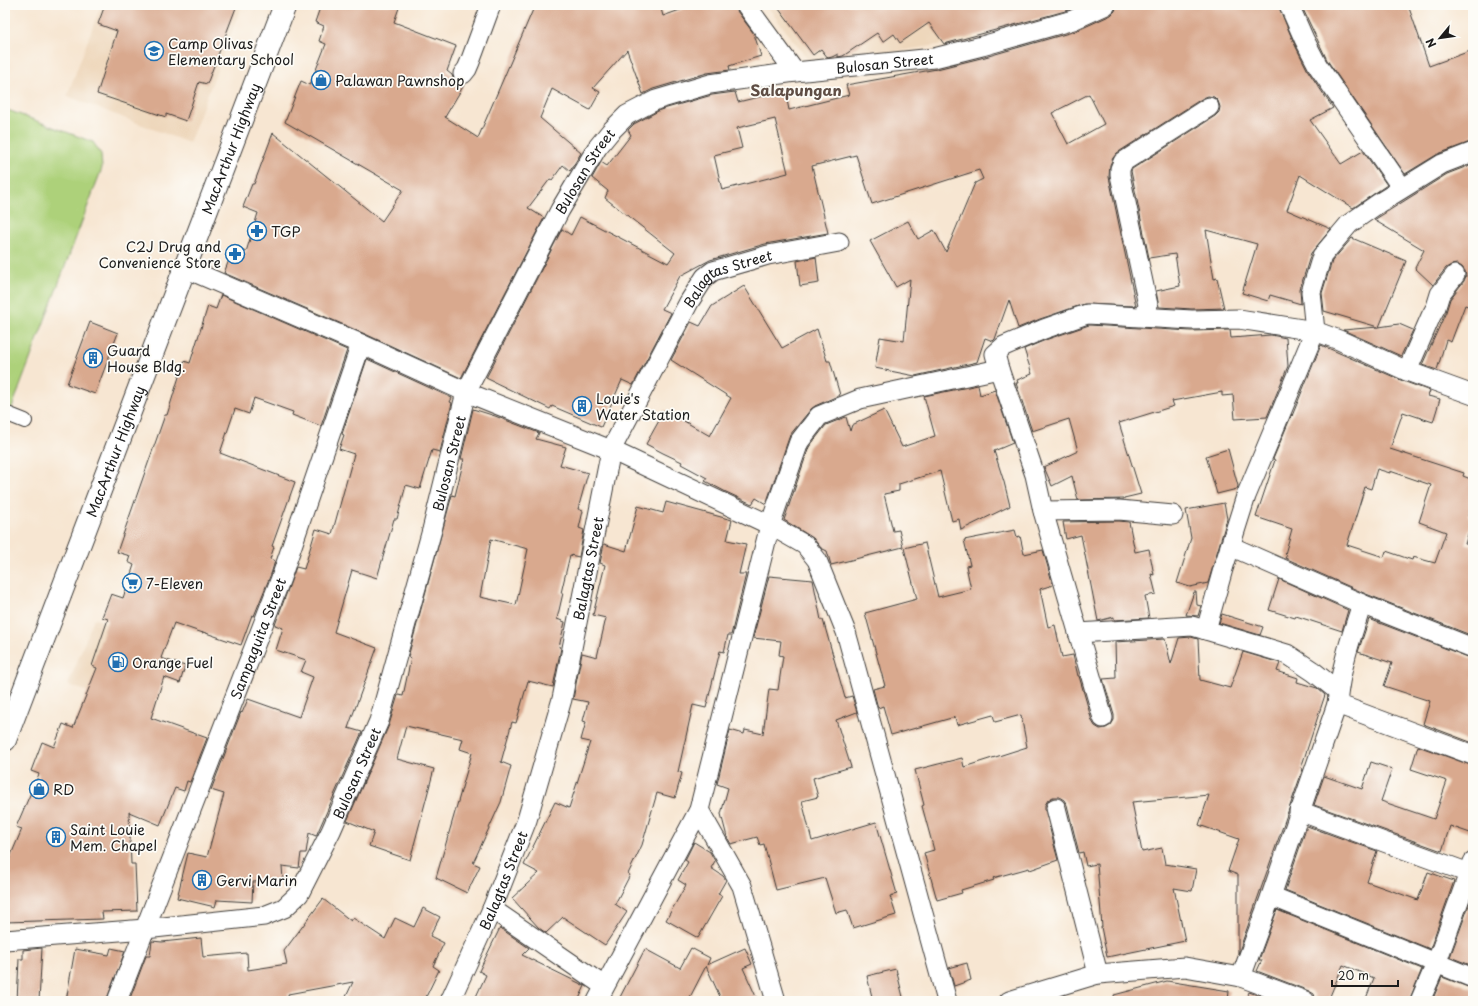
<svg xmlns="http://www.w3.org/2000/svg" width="1478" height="1006" viewBox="0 0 1478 1006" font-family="'Playpen Sans',sans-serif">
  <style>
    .built { fill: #eed7bb }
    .green { fill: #add17a; stroke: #64764b }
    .building { fill: #d9a98e; fill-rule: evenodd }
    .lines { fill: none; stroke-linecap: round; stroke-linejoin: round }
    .pedestrian-casing { stroke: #3d3a37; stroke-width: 16 }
    .minor-casing { stroke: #3d3a37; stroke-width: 21 }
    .trunk-casing { stroke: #3d3a37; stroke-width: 24 }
    .pedestrian { stroke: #fff; stroke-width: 14 }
    .minor { stroke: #fff; stroke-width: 19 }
    .trunk { stroke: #fff; stroke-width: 22 }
    .labels { text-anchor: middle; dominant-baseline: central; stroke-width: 3.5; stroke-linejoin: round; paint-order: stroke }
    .poi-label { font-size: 14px; fill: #1c1c1c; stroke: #fdfcf7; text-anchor: start }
    .street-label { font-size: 14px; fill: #1c1c1c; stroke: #fdfcf7 }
    .neighbourhood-label { font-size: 15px; font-weight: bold; fill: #5e4d44; stroke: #fdfcf7 }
  </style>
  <rect width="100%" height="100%" fill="#fdfcf7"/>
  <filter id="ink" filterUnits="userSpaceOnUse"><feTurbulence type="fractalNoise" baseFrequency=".025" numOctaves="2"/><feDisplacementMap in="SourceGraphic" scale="8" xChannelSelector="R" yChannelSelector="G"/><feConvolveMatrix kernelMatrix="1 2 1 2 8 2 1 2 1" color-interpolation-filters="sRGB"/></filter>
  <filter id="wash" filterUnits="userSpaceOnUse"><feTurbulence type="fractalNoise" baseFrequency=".012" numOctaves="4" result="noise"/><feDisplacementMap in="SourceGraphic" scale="16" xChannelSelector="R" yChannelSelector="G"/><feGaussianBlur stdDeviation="0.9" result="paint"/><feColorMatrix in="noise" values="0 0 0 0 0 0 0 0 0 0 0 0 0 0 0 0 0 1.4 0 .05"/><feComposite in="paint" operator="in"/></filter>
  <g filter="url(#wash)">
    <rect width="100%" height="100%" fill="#f7e6d2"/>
    <path class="built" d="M101,5H242L189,143L67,96Z
      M766,5H964L975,39L812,65Z
      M94,618L166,648L145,711L68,685Z"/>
    <path class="green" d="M5,109L93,142L101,154L102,168L5,426Z"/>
    <g id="blocks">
      <path class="building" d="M105,5H237L207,84L199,82L186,121L166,114V117L97,94L117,31L98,24Z
        M321,5H400L394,22L456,46L447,71L452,75L453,78L456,83L464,85L445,117L478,138L535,5H660L663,16L694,5H735L737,11L754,34L761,56L729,66L730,70L707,73L653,89L643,94L627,50L593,88L600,92L590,110L552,89L540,118L581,153L570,171L563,165L552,180L550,179L528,208L544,218L461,378L365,334L224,273L234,247L246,252L258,213L243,207L252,184H254L273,133L382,221L403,190L285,122L301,81L310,85L326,44L319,41L324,26L315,22Z
        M776,5H1079L1069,10L944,44L929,23L900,43L894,34L883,42L877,33L843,56L838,57V54L832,57L828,58L821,49L813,55Z
        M1117,5H1278L1294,43L1308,71L1333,108L1310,120L1341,164L1363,151L1387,185L1353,208L1300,175L1287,210L1331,229L1311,253L1300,289L1301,304L1270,295L1268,301L1242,293L1257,244L1206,230L1214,279L1217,278L1224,308L1192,309L1159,307L1156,291L1180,286L1175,254L1149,258L1131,171L1132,169L1215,116L1219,112L1220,107L1218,101L1214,97L1208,96L1203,98L1117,153L1113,158L1110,165L1109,177L1136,306L1084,304L1040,319L1018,328L1009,300L995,339L993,341L985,338L977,362L915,376L875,368L880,337L904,341L910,279L896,287L870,241L908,221L918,239L934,230L946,252L975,183L983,179L979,170L872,204L856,155L812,166L828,233L765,244L710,260L680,276L662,309L671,313L633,385L622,380L601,427L552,406L550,409L486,378L562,229L571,235L580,217L668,263L675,253L605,198L608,191L592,178L601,162L607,166L631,135L628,130L634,124L660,110L712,95L735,92L738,102L792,89L793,90L786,95L789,110L849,95L846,85L937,69L985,57L1076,31L1111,15L1115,11ZM1089,94L1104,124L1068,144L1052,113ZM775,119L788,173L722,190L714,155L742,148L737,128Z
        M1301,5H1408L1429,66L1473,50V141L1438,154L1405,174L1327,60Z
        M1473,164V308L1465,305L1451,342L1446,340L1437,370L1422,365L1446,312L1450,299L1464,281L1466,276L1465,271L1462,267L1457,264L1451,265L1446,268L1433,285L1415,268L1424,250L1374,220L1447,174Z
        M1352,238L1406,261L1379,327L1399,324L1413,330L1401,356L1343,330L1378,327L1324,311L1322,293L1332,261Z
        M816,257L819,283L800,286L797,261Z
        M744,286L782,348L817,329L827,361H830L840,395L815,406L811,409L790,435L766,504L756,498L752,504L726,492L705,481L707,478L681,464L682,462L663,453L646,444L665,410L710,436L731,398L671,360L691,322L700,326L712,306Z
        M221,295L347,350L321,426L292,415L293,412L254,398L249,414L235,409L220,453L295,482L272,546L274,547L270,559L275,561L271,574L254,616L252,615L241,645L203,632V633L174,623L161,658L185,666L180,683L164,677L151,718L207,738L190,782L187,781L184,791L175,788L160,825L129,812L131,864H135L137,911L102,912L103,919L5,922V869L22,829L16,827L39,774L31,771L42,742L54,747L63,724L73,728L97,668L92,666L108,619L102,617L111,594L123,598L134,565L128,562L130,556L117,552L165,415H167L184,361L190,363L208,306L216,309Z
        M90,322L118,333L95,394L67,384Z
        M1089,325L1191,331L1230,330L1231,338L1271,335L1286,338L1288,366L1267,417L1235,419L1233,395L1222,396V392L1172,401L1174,406L1119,423L1141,494L1124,498V499L1078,500L1072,476L1052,486L1044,467L1078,451L1069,419L1032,431L1016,383H1018L1017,380L1032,374L1024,349L1048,339Z
        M1321,345L1403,381L1430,391L1428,396L1440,399L1433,422L1403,412L1390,449L1464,473L1463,476L1473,480V499L1468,516L1473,518L1465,544L1473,545V636L1366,594L1285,558L1287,555L1285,554L1292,529L1256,517L1275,460L1273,459L1292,414V416ZM1377,469L1390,473V471L1431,485L1419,522L1446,532L1435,563L1413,557L1412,560L1386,551L1384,557L1347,545L1365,487L1371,489Z
        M367,359L452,398L450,402L452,403L440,452L432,450L420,489L406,485L397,519H394L377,578L352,570L334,632L377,648L348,728L362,732L316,836L309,833L306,853H301L299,868L282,866L283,880L253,882L252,902L217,900L215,907L177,898L188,853L207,857L224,794L211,790L241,712L242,713L248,699L299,717L313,677L301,672L306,660L276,650L283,628L275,625L296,567L304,569L316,529L332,534L354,454L339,449L344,435L342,434Z
        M978,385L980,395L995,390L1013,443L994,451L1004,482L1010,506L961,530L959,519L952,521L940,471L899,484V491L884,494L893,531L899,530L903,547L831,565L827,551L821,548L813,538L784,520L809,447L826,425L846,417L850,431L852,425L884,410L902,447L935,436L924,396Z
        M473,409L495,416L539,433L536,439L566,447L560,465L588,473L578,509L583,511L579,528L584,530L579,557L570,555L561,593H563L557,619L565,622L559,647L561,648L553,687L528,681L516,723L512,722L501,762L511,766L501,802L473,863L480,866L467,893L436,878L472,753L460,749L463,739L406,726L397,759L434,769L410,860L369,846L374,832L347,821L389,725L398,695L403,696L411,658L408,657L452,495L455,496L464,459H461ZM491,539L528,549L516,605L480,597Z
        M1228,449L1238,486L1237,489L1217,494L1206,456Z
        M666,502L732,520L727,540L746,544L739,574H746L731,635H728L724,652L720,651L706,708L693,705L678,772L682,773L675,798L657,793L642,845L628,874L630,875L615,904L627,912L605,945L563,917L546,933L539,928L512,898L539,873L524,865L555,802L569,808L590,742L581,740L586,722L583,721L588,702L573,699L582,653L597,657L606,618L593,615L605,565L600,563L604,544L626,551L638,506L663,513Z
        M1224,503L1227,519L1208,583L1190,587L1177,583L1191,538L1186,510Z
        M1119,521L1129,522L1135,552L1149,549L1154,575L1151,574L1156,594L1145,596L1149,618L1114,620V617L1098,621L1081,535L1066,539L1063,522Z
        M1015,530L1017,537L1020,536L1024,554L1043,550L1053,585L1040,589L1048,627L1055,625L1062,657L1073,655L1078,676H1079L1092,721L1095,726L1100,729L1106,728L1111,725L1114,720V715L1103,679L1116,678L1115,642L1165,639L1171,664L1179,638L1191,637L1198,639L1200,680L1230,688L1243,652L1280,663L1277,671L1298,678L1297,682L1317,688L1325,695L1301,768L1303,769L1238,954V875L1228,871L1239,839L1199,825L1209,795L1132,802L1142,852L1162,848L1165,864L1196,869L1192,891L1174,888L1185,941L1107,957L1101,927H1102L1097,864L1086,866L1083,852L1079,853L1067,805L1064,800L1059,797H1053L1048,800L1045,805V810L1058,860L1030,870L1029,868L993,878L994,880L961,890L962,893L937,900L924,853L934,850L922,806L924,805L915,770L962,758L964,767L1027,747L1021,715L995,722L993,715L957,725L955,717L891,735L883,706L878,708L873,689L885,686L865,613L917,599L904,548L925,543L938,597L971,589L966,566L970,565L964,540Z
        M769,576L813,580L821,620H823L845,698L852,696L857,712L836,720L851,767L813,778L818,797L802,801L812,841L876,822L897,894L890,896L896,915L853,928L847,910L836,913L825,878L776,890L764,844L760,845L757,837L731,844L727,837L721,814L728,788L717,784L730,730L744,734L745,730L763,734L769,689L778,690L783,656L779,655L781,641L753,638Z
        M1279,579L1348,610L1342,631L1296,616L1295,618L1269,610Z
        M1194,592H1196L1197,605L1201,606L1198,616L1186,615Z
        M1222,614L1263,627L1260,635L1219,623Z
        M1369,619L1473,659V743L1423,724L1430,701L1384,686L1392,663L1358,652Z
        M1418,746L1473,766V834L1450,826L1442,851L1314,805L1324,776L1362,789L1371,762L1392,769L1381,801L1434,819L1447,781L1411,769Z
        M1307,826L1377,851L1367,882L1418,900L1428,872L1454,881L1430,949L1285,890Z
        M694,842L710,852L715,861L711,868L723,876L726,880L718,894L722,896L698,938L666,920L686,885L678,880L688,862L685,860Z
        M1473,894V966L1450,957Z
        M323,899L351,921L353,918L385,939L395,918L414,927L423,908L440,917L430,936L444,943L433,966L439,970L424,1001H344L353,982L288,994L289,999L277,1001H265V999L234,1001H129L146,956H150L152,941L162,942L201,938L203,957L247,953L248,970L287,964L284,951Z
        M1277,910L1422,969L1409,1001H1365L1374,978L1343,965L1328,1001H1316L1314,994L1309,991L1257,971L1262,960H1259Z
        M500,928L529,948L522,955L585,986L578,1001H474L486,975L479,971Z
        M42,948L39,1001H17L19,959H23V950Z
        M111,948L125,951L106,1001H66L75,949L109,955Z
        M691,948L710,958L707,965L745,948L752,964L743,968L758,1001H722L706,966L688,1001H618L645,949L680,968Z
        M967,963L971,980L954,986L949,968Z
        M896,969L904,1001H873L867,976Z
        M1442,977L1473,989V1001H1432Z
        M1167,981L1229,991L1228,1001H1115L1114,995Z
        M1249,992L1274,1001H1245Z"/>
    </g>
  </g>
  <g filter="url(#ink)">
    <use href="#blocks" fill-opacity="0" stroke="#3d3a37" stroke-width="1"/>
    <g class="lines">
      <defs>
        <path id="pedestrian" d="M5,413L25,421"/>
        <g id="minor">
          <path d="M746,5L795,72"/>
          <path d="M1289,5L1304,39L1318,66L1402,188"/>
          <path d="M463,74L467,69L470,62L491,5"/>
          <path d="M185,268L361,344L466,392L611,450L770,525L805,545L817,560L846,632L947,1001"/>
          <path d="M1145,317L1148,305L1120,175V169L1123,162L1209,107"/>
          <path d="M999,369L995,354L1004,346L1044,329L1087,314L1192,320L1239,319L1315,331L1339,340L1407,371L1473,395"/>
          <path d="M1407,371L1431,316L1436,307L1440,294L1455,275"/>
          <path d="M1043,511L1119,510L1173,515"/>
          <path d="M1230,546L1362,604"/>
          <path d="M1206,630L1223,569L1246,496L1315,331L1311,292L1322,256L1349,224L1379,203L1442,164L1473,152"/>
          <path d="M1078,633L1192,626L1287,654L1314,672L1338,691"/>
          <path d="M1337,704L1473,755"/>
          <path d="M1056,808L1098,974"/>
          <path d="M699,810L742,886L776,1001"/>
          <path d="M1299,811L1469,873"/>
          <path d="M1271,896L1473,978"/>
          <path d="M492,909L604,986"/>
          <path id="s1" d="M5,940L145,929L264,916L284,908L299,894L331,831L379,721L432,530L466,392L560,210L597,148L610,132L627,115L656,100L710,84L795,72L934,58L982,46L1073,20L1106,5"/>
          <path d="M1241,977L1271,896L1337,704C1340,670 1351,637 1362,604L1473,648"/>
          <path id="s2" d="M117,1001L281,578L361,344"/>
          <path id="s3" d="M450,1001L492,909L527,820L562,699L611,450L689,302L705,277L713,271L768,255L839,242"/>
          <path d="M597,1001L699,810L770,525L799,442L819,416L860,399L999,369L1035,475L1043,511L1103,718"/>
          <path d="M1009,1001L1098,974L1185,967L1241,977L1305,1001"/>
          <path d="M1420,1001L1436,964L1473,862"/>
        </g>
        <g id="trunk">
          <path id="s4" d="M5,740L285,5"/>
        </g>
      </defs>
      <use href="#pedestrian" class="pedestrian-casing"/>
      <use href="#minor" class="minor-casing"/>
      <use href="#trunk" class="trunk-casing"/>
      <use href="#pedestrian" class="pedestrian"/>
      <use href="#minor" class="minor"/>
      <use href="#trunk" class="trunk"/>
    </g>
  </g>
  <defs>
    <symbol id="school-ring" viewBox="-11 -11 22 22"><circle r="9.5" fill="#fdfcf7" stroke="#1f6fb2" stroke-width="1.5"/><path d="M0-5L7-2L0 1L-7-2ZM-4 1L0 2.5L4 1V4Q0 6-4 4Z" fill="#1f6fb2"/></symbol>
    <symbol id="shop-ring" viewBox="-11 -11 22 22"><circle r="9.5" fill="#fdfcf7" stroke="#1f6fb2" stroke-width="1.5"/><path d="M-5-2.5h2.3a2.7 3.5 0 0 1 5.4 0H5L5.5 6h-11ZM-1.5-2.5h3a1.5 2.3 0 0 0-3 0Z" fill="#1f6fb2"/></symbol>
    <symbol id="pharmacy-ring" viewBox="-11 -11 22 22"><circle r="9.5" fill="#fdfcf7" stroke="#1f6fb2" stroke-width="1.5"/><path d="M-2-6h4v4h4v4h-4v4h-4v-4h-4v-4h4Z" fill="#1f6fb2"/></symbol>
    <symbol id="building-ring" viewBox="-11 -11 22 22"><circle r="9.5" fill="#fdfcf7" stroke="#1f6fb2" stroke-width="1.5"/><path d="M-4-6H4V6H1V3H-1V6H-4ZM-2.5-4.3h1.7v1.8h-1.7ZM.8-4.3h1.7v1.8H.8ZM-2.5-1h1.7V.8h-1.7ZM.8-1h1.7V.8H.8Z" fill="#1f6fb2"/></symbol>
    <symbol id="supermarket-ring" viewBox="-11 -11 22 22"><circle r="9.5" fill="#fdfcf7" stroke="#1f6fb2" stroke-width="1.5"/><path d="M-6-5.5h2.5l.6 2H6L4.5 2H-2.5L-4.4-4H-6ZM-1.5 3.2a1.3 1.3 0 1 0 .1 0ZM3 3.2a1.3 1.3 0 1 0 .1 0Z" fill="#1f6fb2"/></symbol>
    <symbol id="fuel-ring" viewBox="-11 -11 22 22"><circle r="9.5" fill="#fdfcf7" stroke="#1f6fb2" stroke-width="1.5"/><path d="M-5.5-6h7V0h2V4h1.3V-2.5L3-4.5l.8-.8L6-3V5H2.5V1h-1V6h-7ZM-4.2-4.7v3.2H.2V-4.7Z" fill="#1f6fb2"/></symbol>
  </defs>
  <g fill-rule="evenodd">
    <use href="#school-ring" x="143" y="40" width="22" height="22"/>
    <use href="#shop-ring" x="310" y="69" width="22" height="22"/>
    <use href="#pharmacy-ring" x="246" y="220" width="22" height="22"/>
    <use href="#pharmacy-ring" x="224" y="243" width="22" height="22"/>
    <use href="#building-ring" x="82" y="347" width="22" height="22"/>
    <use href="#building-ring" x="571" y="395" width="22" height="22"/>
    <use href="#supermarket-ring" x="121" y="572" width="22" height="22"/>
    <use href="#fuel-ring" x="107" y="651" width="22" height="22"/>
    <use href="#shop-ring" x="28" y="778" width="22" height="22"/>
    <use href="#building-ring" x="45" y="826" width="22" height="22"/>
    <use href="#building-ring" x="191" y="869" width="22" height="22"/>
  </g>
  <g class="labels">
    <g class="poi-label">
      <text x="168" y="43">Camp Olivas<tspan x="168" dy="16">Elementary School</tspan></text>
      <text x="335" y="80">Palawan Pawnshop</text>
      <text x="271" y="231">TGP</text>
      <text x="221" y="246" text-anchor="end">C2J Drug and<tspan x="221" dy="16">Convenience Store</tspan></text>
      <text x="107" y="350">Guard<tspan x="107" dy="16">House Bldg.</tspan></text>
      <text x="596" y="398">Louie's<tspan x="596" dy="16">Water Station</tspan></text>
      <text x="146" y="583">7-Eleven</text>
      <text x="132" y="662">Orange Fuel</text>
      <text x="53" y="789">RD</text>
      <text x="70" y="829">Saint Louie<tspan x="70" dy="16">Mem. Chapel</tspan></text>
      <text x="216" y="880">Gervi Marin</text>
    </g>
    <g class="street-label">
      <text stroke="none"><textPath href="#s1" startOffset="1420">Bulosan Street</textPath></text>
      <text stroke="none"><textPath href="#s4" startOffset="633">MacArthur Highway</textPath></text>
      <text stroke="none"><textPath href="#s1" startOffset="1084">Bulosan Street</textPath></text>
      <text stroke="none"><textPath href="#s3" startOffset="792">Balagtas Street</textPath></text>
      <text stroke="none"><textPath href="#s4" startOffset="309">MacArthur Highway</textPath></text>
      <text stroke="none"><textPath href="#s1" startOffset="760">Bulosan Street</textPath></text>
      <text stroke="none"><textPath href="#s3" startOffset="456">Balagtas Street</textPath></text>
      <text stroke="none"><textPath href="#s2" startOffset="389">Sampaguita Street</textPath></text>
      <text stroke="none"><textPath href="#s1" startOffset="436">Bulosan Street</textPath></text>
      <text stroke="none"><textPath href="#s3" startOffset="132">Balagtas Street</textPath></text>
    </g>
    <g class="neighbourhood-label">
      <text x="796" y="89">Salapungan</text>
    </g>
  </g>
  <rect width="1478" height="1006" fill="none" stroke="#fdfcf7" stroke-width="20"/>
  <g transform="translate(1440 38) rotate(241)" stroke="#fdfcf7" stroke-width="3" paint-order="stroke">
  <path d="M0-3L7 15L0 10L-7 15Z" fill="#1c1c1c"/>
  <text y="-6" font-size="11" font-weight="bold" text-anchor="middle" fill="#1c1c1c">N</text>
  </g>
  <path d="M1332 980v6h66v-6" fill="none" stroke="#1c1c1c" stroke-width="2"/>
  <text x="1338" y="980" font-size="12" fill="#1c1c1c" stroke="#fdfcf7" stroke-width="3" paint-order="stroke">20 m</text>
</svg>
